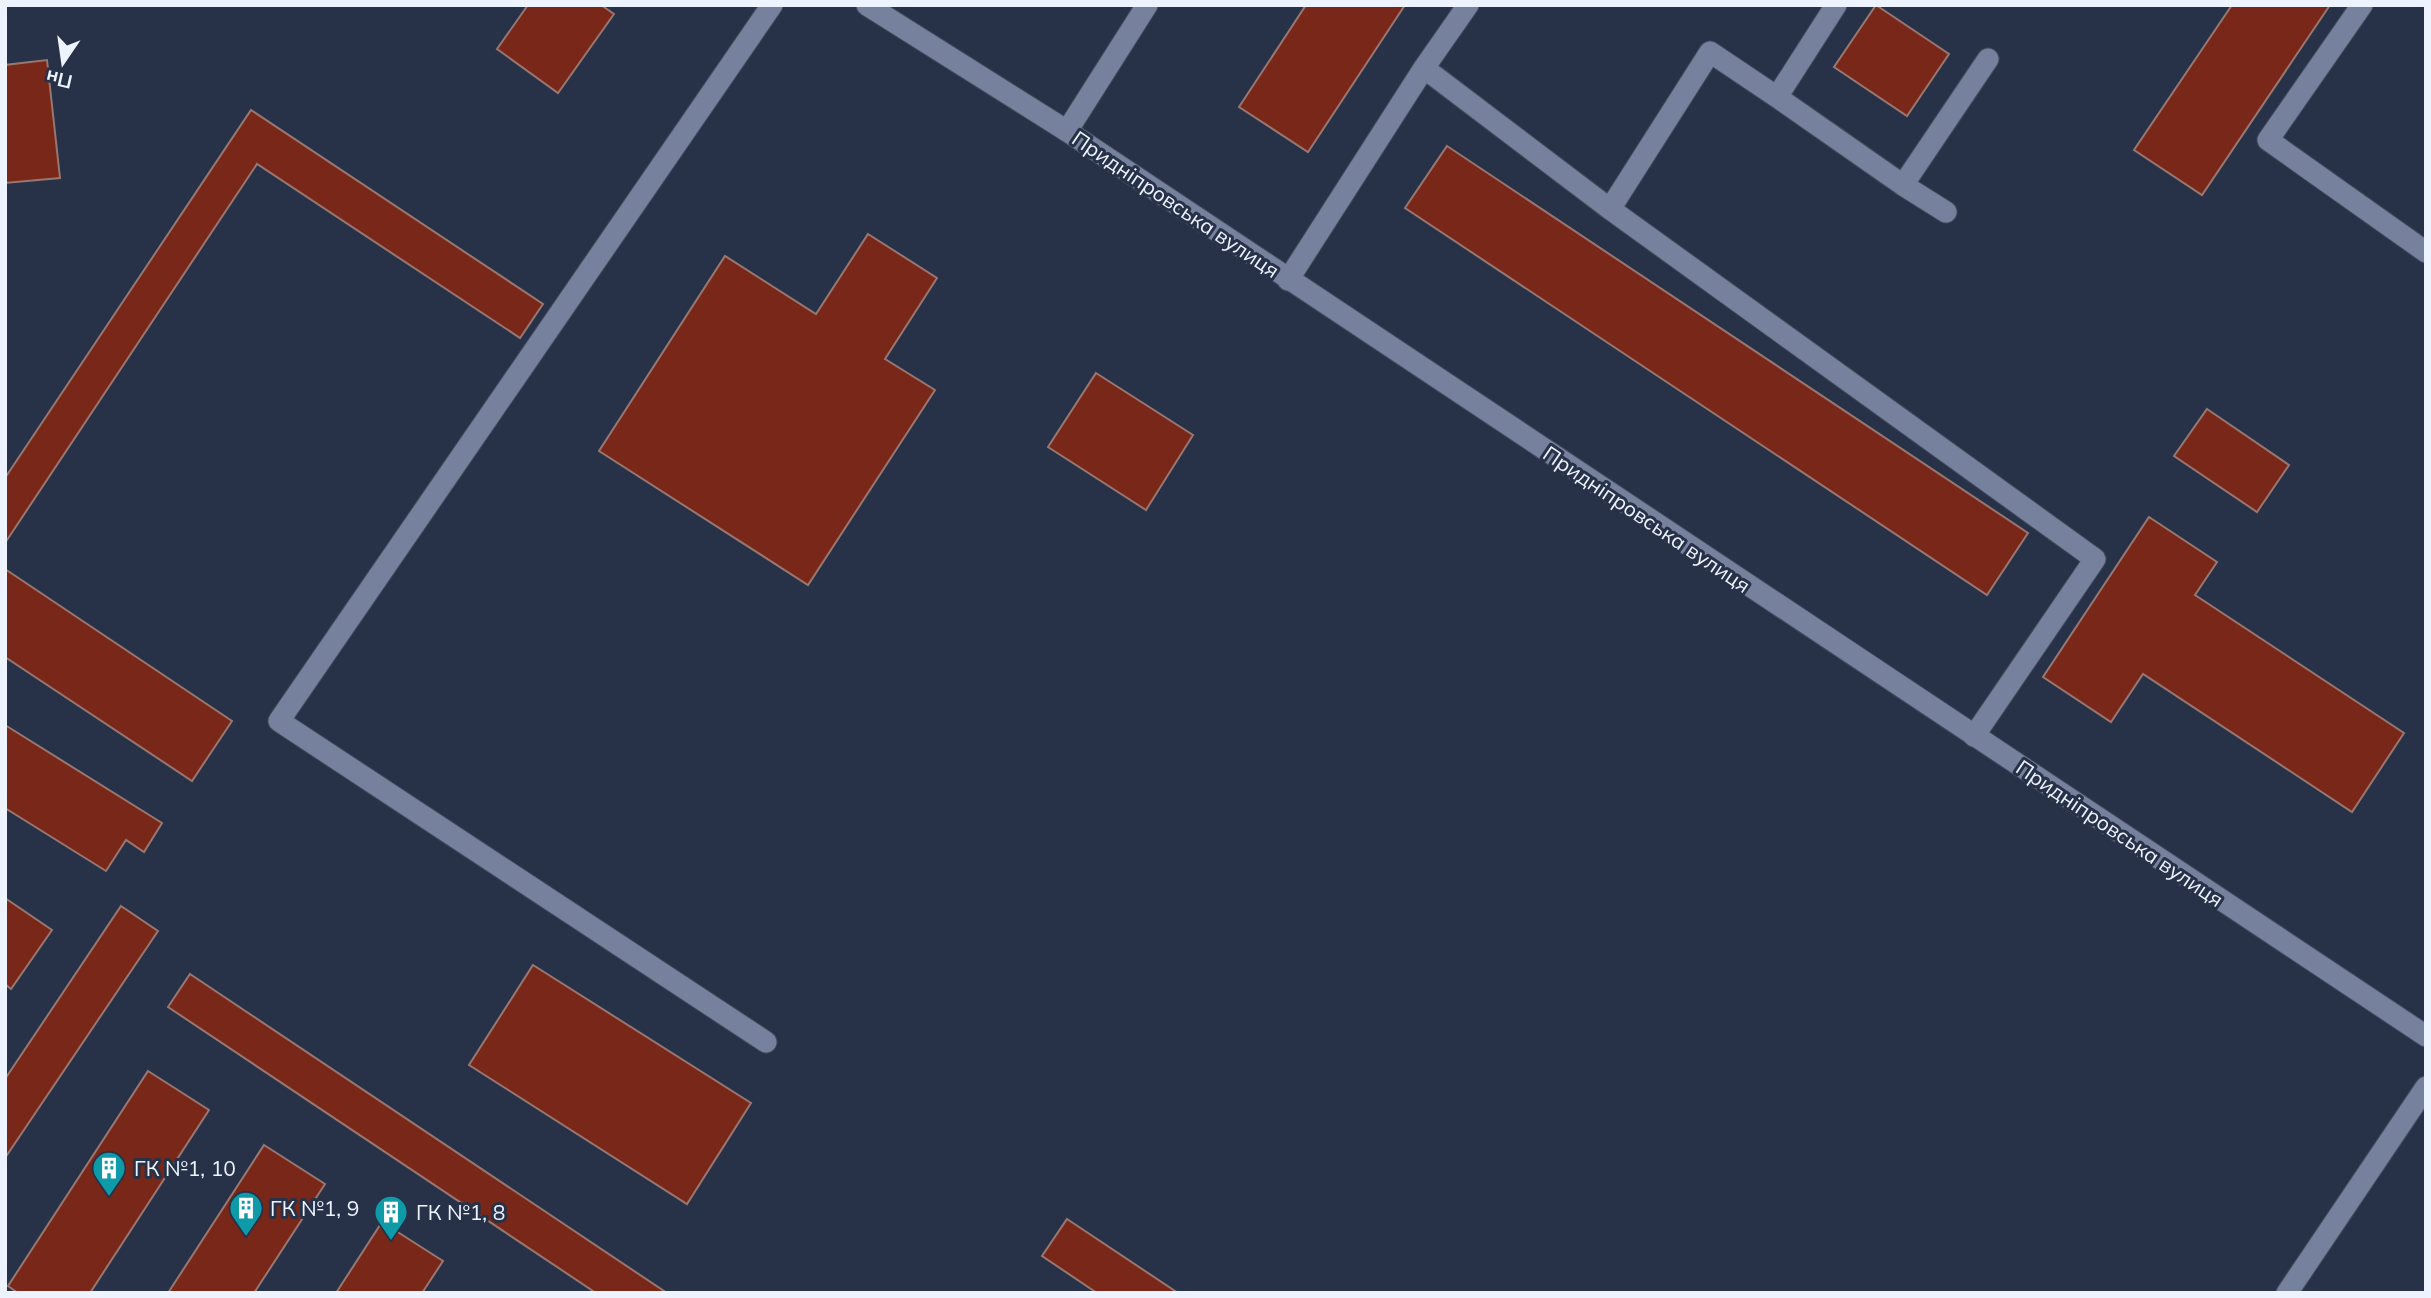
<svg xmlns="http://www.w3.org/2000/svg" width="2431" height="1298" viewBox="0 0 2431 1298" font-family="Mulish,sans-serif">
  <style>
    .building { fill: #792719; stroke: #987770; stroke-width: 2 }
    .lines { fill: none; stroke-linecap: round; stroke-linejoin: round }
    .lane-casing { stroke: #454d5f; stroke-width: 23 }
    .secondary-casing { stroke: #454d5f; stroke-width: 23 }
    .lane { stroke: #76829d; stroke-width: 21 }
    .secondary { stroke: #76829d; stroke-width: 21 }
    .labels { text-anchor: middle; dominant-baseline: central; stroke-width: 6; stroke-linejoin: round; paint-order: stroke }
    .street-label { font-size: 21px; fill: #edf3ff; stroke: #273148 }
    .poi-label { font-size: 21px; fill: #edf3ff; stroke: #273148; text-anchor: start }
  </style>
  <rect width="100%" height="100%" fill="#273148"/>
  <path class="building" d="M528,5H601L614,14L558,93L497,49Z
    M1306,5H1405L1308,152L1239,107Z
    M1876,5L1949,54L1907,116L1834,67Z
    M2232,5H2330L2202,195L2134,150Z
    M47,60L60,178L5,183V65Z
    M251,110L543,304L520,338L257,164L5,543V478Z
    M1447,146L2028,533L1987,595L1405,208Z
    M868,234L937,278L885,359L935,390L808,585L599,451L725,256L816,314Z
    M1096,373L1193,435L1146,510L1048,447Z
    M2207,409L2289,465L2257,512L2174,456Z
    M2149,517L2217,562L2195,595L2404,733L2352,812L2143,674L2111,722L2043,677Z
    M5,569L232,721L192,781L5,657Z
    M5,725L162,823L144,852L126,840L106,871L5,808Z
    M5,898L52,930L11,989L5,984Z
    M121,906L158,931L5,1158V1079Z
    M533,965L751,1103L687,1204L469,1065Z
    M190,974L667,1293H596L168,1007Z
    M148,1071L209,1110L90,1293H18L8,1286Z
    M264,1145L325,1184L254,1293H168Z
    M1067,1219L1178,1293H1097L1042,1256Z
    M382,1222L443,1261L422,1293H336Z"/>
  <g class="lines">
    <defs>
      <path id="lane" d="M1836,5L1777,97L1903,185L1988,59
        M2362,5L2268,140L2426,252
        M1424,68L1468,5
        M1777,97L1710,52L1610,209L2095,559L1974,736
        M1067,131L1147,5
        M1903,185L1946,212
        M1288,280L1424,68L1610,209
        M766,1042L279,721L772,5
        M2287,1293L2426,1087"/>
      <path id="secondary" d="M867,5L1067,131L2426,1036"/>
    </defs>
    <use href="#lane" class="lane-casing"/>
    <use href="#secondary" class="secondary-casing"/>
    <use href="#lane" class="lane"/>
    <use href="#secondary" class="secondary"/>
  </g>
  <defs>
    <symbol id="building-pin" viewBox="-11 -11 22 30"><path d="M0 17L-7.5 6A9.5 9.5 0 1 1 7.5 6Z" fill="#0f9aa8" stroke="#273148"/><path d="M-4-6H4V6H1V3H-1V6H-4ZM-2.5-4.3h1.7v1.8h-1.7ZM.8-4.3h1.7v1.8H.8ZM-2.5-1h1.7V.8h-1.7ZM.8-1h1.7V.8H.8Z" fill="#fff"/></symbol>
  </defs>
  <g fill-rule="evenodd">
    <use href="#building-pin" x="90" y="1149" width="38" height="52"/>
    <use href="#building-pin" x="227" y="1189" width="38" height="52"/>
    <use href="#building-pin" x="372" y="1193" width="38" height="52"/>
  </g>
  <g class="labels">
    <g class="street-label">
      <text transform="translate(1176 204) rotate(34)">Придніпровська вулиця</text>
      <text transform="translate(1647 519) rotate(34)">Придніпровська вулиця</text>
      <text transform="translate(2120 833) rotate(34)">Придніпровська вулиця</text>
    </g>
    <g class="poi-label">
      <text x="134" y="1168">ГК №1, 10</text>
      <text x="270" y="1208">ГК №1, 9</text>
      <text x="416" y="1212">ГК №1, 8</text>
    </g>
  </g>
  <rect width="2431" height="1298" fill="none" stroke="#edf3ff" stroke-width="14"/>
  <g transform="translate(63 63) rotate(193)" stroke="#273148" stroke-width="5" paint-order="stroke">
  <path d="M0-5L12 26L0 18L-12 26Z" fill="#edf3ff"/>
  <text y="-10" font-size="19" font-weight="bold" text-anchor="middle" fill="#edf3ff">Пн</text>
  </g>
</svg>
